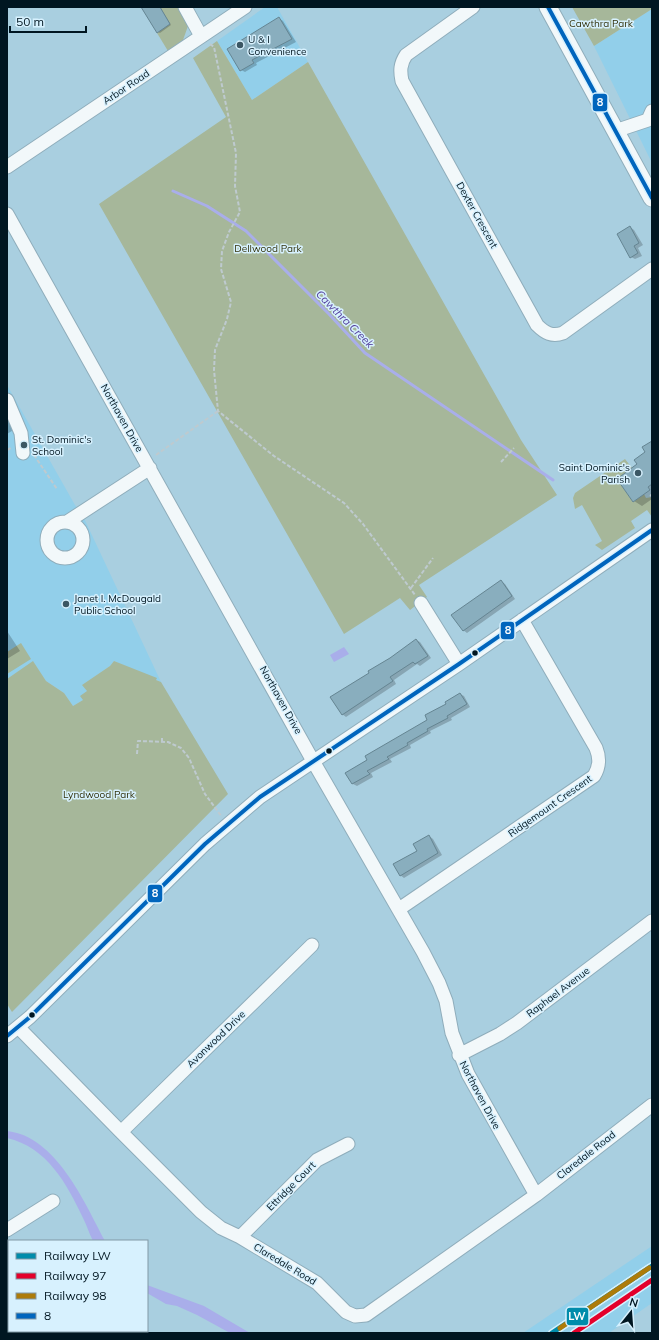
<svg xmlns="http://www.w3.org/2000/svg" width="659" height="1340" viewBox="0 0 659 1340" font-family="Mulish,sans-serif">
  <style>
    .built { fill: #92cfea }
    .green { fill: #a6b79a }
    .water { fill: #a9aeea }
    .shadow { fill: #0003 }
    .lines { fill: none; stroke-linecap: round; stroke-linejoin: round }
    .stream { stroke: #a9aeea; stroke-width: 3 }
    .building { fill: #89aebe; stroke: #658592 }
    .minor-casing { stroke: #8fadbb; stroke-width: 15 }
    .major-casing { stroke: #8fadbb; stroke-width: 19 }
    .path { stroke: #becacf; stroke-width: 2; stroke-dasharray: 4 2; stroke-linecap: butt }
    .minor { stroke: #f2f8fa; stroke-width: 13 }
    .major { stroke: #f2f8fa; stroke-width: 17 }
    .bus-1-casing { stroke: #d7f1fe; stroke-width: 7 }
    .bus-1 { stroke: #0065bd; stroke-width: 4 }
    .rail-1-casing { stroke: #d7f1fe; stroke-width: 8 }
    .rail-2-casing { stroke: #d7f1fe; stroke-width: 8 }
    .rail-3-casing { stroke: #d7f1fe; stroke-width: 8 }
    .rail-1 { stroke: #008cab; stroke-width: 5 }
    .rail-2 { stroke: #e4002b; stroke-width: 5 }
    .rail-3 { stroke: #ad7b0a; stroke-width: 5 }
    .poi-dot { fill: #3b5764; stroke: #d7f1fe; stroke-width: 1.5 }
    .bus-dot { fill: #001621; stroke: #d7f1fe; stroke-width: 1.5 }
    .labels { text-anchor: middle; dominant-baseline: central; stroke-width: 3; stroke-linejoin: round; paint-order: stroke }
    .park-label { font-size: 10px; fill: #33320b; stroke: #d7f1fe }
    .poi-label { font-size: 10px; fill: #001621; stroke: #d7f1fe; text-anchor: start }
    .street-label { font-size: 10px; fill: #001621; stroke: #d7f1fe }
    .water-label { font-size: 11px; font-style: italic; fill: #56439f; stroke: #d7f1fe }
    .line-badge { stroke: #d7f1fe; stroke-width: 1.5 }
    .badge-label { font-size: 11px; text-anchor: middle; font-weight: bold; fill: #fff }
  </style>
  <rect width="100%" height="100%" fill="#a9cfe0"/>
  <path class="built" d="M265,7H277L308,62L252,100L217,41Z
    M652,9V163L594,46Z
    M7,385L75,505L82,514L161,682L114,661L110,666L83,685L87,691L83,700L73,706L64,693L46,681L33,662L7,679Z
    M652,1246V1303L609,1333H523Z"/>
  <path class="green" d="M160,7H179L188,26L183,40L168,51L157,33L170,24Z
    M572,7H652V9L594,46Z
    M217,41L252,100L308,62L521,440L557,495L419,585L427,597L410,610L400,598L344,634L99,204L226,117L193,58Z
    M625,459L632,468L617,479L633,502L644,494L646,498L652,497V517L647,510L631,521L635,528L602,550L595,545L602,541L582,505L575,509L573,498L575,493Z
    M21,643L31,659L7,674V652Z
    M33,661L46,681L64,693L73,706L83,700L80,696L87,691L82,685L110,666L114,661L157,678L156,680L161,682L228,794L12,1012L7,1004V679Z"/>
  <path class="water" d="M344,647L349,654L334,662L330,655Z
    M7,1131C56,1136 85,1203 105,1241H93C89,1233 87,1226 83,1218C67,1184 47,1147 7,1138Z
    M147,1285L204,1306L250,1333H230L197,1315L177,1306L166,1304L147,1293Z"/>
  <path class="shadow" d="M142,7H160L171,25L160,33L158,32Z
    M279,18L283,21L296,42L256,63L257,65L245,72L241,70Z
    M630,227L634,230L643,245L638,248L642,256L635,259L631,257Z
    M7,410L15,429L7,434Z
    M652,442V499L642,506L634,501L639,465Z
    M501,581L505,584L515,599L467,633L463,630Z
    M7,631L20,651L7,659Z
    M416,640L420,642L431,658L420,666L417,664L394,680L396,684L346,717L342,714L391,659Z
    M460,694L464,696L470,707L451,718L452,720L430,731L431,733L410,745L411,748L390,759L392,762L371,773L373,777L357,786L353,784L347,773L429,720Z
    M429,836L433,839L442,855L404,878L400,875Z"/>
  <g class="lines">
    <path class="stream" d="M173,191L207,206L246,231L329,314L365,353L553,480"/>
  </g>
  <path class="building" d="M141,7H160L170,24L157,33Z
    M279,17L292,39L252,60L254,63L240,71L227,49Z
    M630,226L639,243L634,246L638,253L630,258L617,234Z
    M652,441V484L648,487L650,490L633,502L617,479L637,464L634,460L645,452L642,447Z
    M501,580L512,596L463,631L451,615Z
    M416,639L428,656L415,664L413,662L390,677L393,681L342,715L330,697L369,673L368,671L390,658Z
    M460,693L467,704L447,716L448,718L427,729L428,731L407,743L408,745L387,757L389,759L367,771L370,774L352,784L345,773L367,760L365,756L427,720L425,715L446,704L445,702Z
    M429,835L438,853L400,876L393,864L417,851L413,844Z"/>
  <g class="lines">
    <defs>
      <path id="minor" d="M185,7L201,36
        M473,7L406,55C400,64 400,71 402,81L537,325C545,333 552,337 563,333L652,269
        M615,131L648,120L652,111
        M7,167L245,7
        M7,214L313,761L423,952L439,983L446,1001L452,1033L468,1074L536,1195
        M7,400L21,433L23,453
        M47 540a18 18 0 1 1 36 0a18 18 0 1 1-36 0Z
        M67,522L150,468
        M421,603L459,664
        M399,909L594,776C600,766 600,758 596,748L522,620
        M18,1027L121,1132L201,1212L221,1228L240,1237L317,1283L346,1312L355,1316L366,1315L536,1195L652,1105
        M7,1036L30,1017L205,844L260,797L459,664L652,530
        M459,1055L500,1034L517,1023L652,921
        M121,1132L312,945
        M7,1230L53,1201
        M240,1237L317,1160L348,1144
        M118,1333L121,1331"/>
      <path id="major" d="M548,7L652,198"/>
    </defs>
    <use href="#minor" class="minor-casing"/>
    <use href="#major" class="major-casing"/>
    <path class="path" d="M210,44L214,47L236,153L235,186L240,212L229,232L222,251L221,269L231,302L227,319L215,350L214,370L218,411L274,456L344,503L363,524L415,595
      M7,450L11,448
      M34,455L57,489
      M156,455L218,411
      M501,462L514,448
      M650,495L652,496
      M411,588L433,558
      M162,742V738
      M137,754L138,741L168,742L181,748L189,758L205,794L222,817"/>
    <use href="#minor" class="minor"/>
    <use href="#major" class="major"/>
    <defs>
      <path id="bus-1" d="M548,7L652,198
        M7,1036L30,1017L205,844L260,797L459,664L652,530"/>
    </defs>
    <use href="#bus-1" class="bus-1-casing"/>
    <use href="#bus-1" class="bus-1"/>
    <defs>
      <path id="rail-1" d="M552,1333L652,1266"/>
      <path id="rail-2" d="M574,1333L652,1280"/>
      <path id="rail-3" d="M560,1328L649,1268"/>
    </defs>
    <use href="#rail-1" class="rail-1-casing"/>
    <use href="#rail-2" class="rail-2-casing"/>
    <use href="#rail-3" class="rail-3-casing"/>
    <use href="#rail-1" class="rail-1"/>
    <use href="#rail-2" class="rail-2"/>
    <use href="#rail-3" class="rail-3"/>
  </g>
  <g class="poi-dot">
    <circle cx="240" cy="45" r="4"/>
    <circle cx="24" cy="445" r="4"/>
    <circle cx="638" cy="473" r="4"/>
    <circle cx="66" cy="604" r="4"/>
  </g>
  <g class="bus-dot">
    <circle cx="475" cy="653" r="3.5"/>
    <circle cx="329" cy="751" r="3.5"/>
    <circle cx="32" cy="1015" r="3.5"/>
  </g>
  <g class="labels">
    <g class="park-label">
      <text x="601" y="23">Cawthra Park</text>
      <text x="268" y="248">Dellwood Park</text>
      <text x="99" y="794">Lyndwood Park</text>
    </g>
    <g class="poi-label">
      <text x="248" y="39">U &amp; I<tspan x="248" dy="12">Convenience</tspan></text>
      <text x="32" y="439">St. Dominic's<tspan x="32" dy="12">School</tspan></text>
      <text x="630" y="467" text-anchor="end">Saint Dominic's<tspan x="630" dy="12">Parish</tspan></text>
      <text x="74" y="598">Janet I. McDougald<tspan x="74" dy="12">Public School</tspan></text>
    </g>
    <g class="street-label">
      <text transform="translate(126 87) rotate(-34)">Arbor Road</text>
      <text transform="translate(477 215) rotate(61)">Dexter Crescent</text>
      <text transform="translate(122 418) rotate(61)">Northaven Drive</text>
      <text transform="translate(281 700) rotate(61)">Northaven Drive</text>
      <text transform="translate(550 806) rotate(-35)">Ridgemount Crescent</text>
      <text transform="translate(558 992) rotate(-37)">Raphael Avenue</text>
      <text transform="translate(216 1039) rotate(-44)">Avonwood Drive</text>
      <text transform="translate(480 1095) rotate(62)">Northaven Drive</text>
      <text transform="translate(586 1155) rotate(-38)">Claredale Road</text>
      <text transform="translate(291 1186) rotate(-45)">Ettridge Court</text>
      <text transform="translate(285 1264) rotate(31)">Claredale Road</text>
    </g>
    <g class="water-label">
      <text transform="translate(345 319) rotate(45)">Cawthra Creek</text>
    </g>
  </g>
  <g class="line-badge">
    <rect x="592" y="93" width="16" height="19" rx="4" fill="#0065bd"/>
    <rect x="500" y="621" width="15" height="19" rx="4" fill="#0065bd"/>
    <rect x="147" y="884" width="16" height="19" rx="4" fill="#0065bd"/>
    <rect x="566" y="1307" width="23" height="19" rx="4" fill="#008cab"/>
  </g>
  <g class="badge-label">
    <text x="600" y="106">8</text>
    <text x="508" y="634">8</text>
    <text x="155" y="897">8</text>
    <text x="577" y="1320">LW</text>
  </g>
  <rect width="659" height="1340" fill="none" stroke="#001621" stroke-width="16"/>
  <rect x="8" y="1240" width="140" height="92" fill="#d7f1fe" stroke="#8199a6"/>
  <rect x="16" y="1253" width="20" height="6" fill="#008cab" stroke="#8199a6"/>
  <text x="44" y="1260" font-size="12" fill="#001621">Railway LW</text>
  <rect x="16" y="1273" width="20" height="6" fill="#e4002b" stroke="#8199a6"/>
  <text x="44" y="1280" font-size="12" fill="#001621">Railway 97</text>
  <rect x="16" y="1293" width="20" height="6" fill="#ad7b0a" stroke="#8199a6"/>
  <text x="44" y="1300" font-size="12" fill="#001621">Railway 98</text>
  <rect x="16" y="1313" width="20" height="6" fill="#0065bd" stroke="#8199a6"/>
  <text x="44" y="1320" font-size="12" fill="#001621">8</text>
  <g transform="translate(631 1312) rotate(17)" stroke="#d7f1fe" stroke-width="3" paint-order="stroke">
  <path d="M0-3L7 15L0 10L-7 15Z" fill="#001621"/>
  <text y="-6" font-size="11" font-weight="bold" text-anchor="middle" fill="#001621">N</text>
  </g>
  <path d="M10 26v6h76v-6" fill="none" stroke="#001621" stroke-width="2"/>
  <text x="16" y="26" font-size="12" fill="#001621" stroke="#d7f1fe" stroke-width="3" paint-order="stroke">50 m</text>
</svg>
